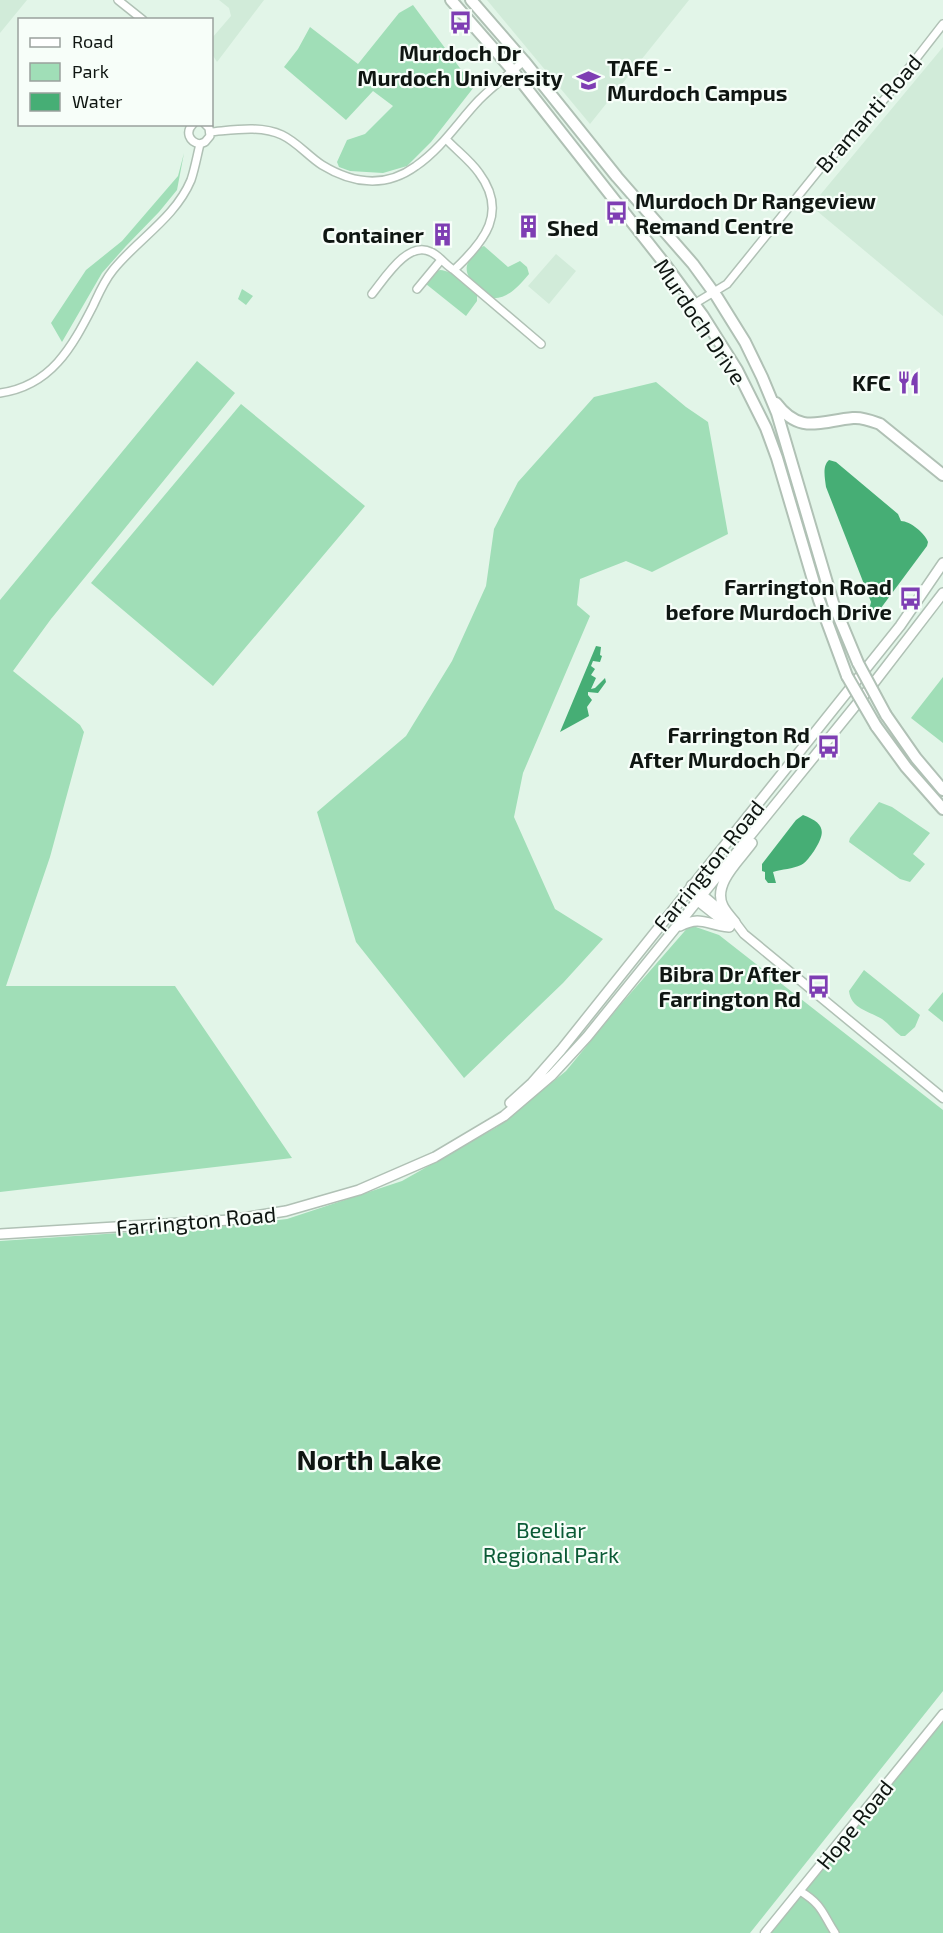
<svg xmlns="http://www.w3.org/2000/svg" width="943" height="1933" viewBox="0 0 943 1933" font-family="'Exo 2',sans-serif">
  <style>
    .built { fill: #d1ebd9 }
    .green { fill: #a0deb7 }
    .water { fill: #46ae75 }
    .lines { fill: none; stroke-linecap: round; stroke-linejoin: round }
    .minor-casing { stroke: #b0c1b5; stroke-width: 10 }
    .tertiary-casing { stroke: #b0c1b5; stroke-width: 11 }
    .secondary-casing { stroke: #b0c1b5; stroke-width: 12 }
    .primary-casing { stroke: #b0c1b5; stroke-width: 14 }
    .minor { stroke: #fff; stroke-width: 7 }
    .tertiary { stroke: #fff; stroke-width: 8 }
    .secondary { stroke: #fff; stroke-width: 9 }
    .primary { stroke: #fff; stroke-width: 10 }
    .primary-bridge-casing { stroke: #b0c1b5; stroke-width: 14; stroke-linecap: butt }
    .primary-bridge { stroke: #fff; stroke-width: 10 }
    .labels { text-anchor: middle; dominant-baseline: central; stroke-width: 4.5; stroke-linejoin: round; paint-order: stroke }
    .poi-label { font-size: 22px; font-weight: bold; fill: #0f1612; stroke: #f7fef9; text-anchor: end }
    .street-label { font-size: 22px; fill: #0f1612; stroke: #f7fef9 }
    .park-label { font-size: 22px; fill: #0a5a35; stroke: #f7fef9 }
    .district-label { font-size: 28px; font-weight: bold; fill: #0f1612; stroke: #f7fef9 }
  </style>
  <rect width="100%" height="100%" fill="#e2f5e8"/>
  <path class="built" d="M0,0H27L0,33Z
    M219,0H264L217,62L212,54V38L231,16L229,8Z
    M487,0H689L590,124Z
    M943,47V316L811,206Z
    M556,254L576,271L549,304L528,286Z"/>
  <path class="green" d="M413,5L474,87L431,142L407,166L383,173L350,171L339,167L337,162L347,140L365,134L393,106L373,91L346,120L284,67L298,49L310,27L358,64L399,13Z
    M184,153L177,190L159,212L126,246L102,273L62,342L51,323L86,270L122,241L178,176Z
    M484,246L508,267L520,261L527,267L529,274C519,286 507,300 491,298C477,286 456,274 473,255C476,250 479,248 484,246Z
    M440,270C454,271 468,285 477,294V301L466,316L426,284L435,272Z
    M242,289L253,296L246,305L238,299Z
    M197,361L235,393L51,619L13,671L80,725L84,732L50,857L6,986H175L292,1158L0,1192V600Z
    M656,382L686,407L708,422L728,534L652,572L626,561L580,579L577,605L590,616L523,773L514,817L555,909L603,939L563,983L464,1078L356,942L317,812L406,736L452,661L486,586L494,529L518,482L594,397Z
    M241,404L365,506L213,686L91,583Z
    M943,677V743L911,718Z
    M879,802L892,807L930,833L913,854L925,864L910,882L900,879L849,842L850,838Z
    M690,925L719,935L943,1110V1691L750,1933H0V1241L225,1226L287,1219L402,1181L497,1127L566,1071L622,1003Z
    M864,970L920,1015L915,1027L905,1036H901C894,1031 889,1024 882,1019C869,1011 851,1009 849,991Z
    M943,992V1022L928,1010Z
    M943,1722V1933H770Z"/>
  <path class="water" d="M829,460L836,462L898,514L901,521C910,521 925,533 928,542L927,546L881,608L878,610H869L871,602L826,487C825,478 822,466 829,460Z
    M596,646L601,647L600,655L602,656L600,662L593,661L591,666L595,669L591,675L596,678L591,689L595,688L605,678L606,682L598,693L588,692V695L592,700L587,707L589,716L560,732Z
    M803,815C824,823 827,831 814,851C810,856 807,862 801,865C793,869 782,869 773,872L776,883H768L765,879V872L762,871V864L796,820Z"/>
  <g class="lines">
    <defs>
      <path id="minor" d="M118,0L143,20
        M193,124C185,132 189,142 200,144L205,142L210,136L209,128L205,124
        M210,132C234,130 260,125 282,135C297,142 308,156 322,165C353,184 386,188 416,166C442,148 458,122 479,100C493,86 509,74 524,61
        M454,270L541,344
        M417,289L441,260
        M372,294C385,278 408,240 431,252C440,256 445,265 454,270C485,241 508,212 479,173C470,160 456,150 446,139
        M694,304L727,284L823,165L848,141L887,96L943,24
        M0,393C51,386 72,347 93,306C99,293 104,281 113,270C138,239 175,218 191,180C195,168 197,156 200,144
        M800,1891C823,1905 822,1913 835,1933"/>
      <path id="tertiary" d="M691,885L735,922L744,934L943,1098
        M686,892L730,927
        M765,1933L943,1714"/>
      <path id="secondary" d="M735,922C731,917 726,912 723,906C712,884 740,860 752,843
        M680,926C701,915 707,925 729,927
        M510,1103L532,1083L561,1050L900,626L943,563
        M0,1234L230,1220L286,1211L359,1190L435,1157L504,1116L552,1075L587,1037L873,684L943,593"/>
      <path id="primary" d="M451,0L513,71L664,263L703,316L737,370L766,428L777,458L819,600L847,676
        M471,0L524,61L617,177L693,264L717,297L745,342L762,377L777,413L833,603L858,663
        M776,403C800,435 820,421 853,418C863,417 872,421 880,424L943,475
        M886,715L916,758L943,790
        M876,726L906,767L943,809"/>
    </defs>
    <use href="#minor" class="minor-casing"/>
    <use href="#tertiary" class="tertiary-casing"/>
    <use href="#secondary" class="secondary-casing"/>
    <use href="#primary" class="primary-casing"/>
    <use href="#minor" class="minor"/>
    <use href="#tertiary" class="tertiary"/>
    <use href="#secondary" class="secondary"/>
    <use href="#primary" class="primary"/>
    <defs>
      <path id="primary-bridge" d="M858,663L886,715
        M847,676L876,726"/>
    </defs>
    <use href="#primary-bridge" class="primary-bridge-casing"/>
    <use href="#primary-bridge" class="primary-bridge"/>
  </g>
  <defs>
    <symbol id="bus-bare" viewBox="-9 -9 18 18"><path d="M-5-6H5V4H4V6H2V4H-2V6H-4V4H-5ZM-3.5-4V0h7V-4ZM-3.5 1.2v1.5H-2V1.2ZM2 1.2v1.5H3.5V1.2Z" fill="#7e3eb3" stroke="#f7fef9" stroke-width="2.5" paint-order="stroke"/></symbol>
    <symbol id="university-bare" viewBox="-9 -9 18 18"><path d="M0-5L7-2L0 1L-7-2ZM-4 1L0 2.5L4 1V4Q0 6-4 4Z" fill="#7e3eb3" stroke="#f7fef9" stroke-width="2.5" paint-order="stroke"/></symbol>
    <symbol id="building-bare" viewBox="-9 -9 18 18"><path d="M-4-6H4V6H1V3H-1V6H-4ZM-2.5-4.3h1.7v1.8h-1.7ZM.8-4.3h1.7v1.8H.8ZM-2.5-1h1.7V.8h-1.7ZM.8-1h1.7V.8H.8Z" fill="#7e3eb3" stroke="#f7fef9" stroke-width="2.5" paint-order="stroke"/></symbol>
    <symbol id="restaurant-bare" viewBox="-9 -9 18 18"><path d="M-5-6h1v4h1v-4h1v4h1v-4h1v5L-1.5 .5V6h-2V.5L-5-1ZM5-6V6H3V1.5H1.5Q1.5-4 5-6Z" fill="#7e3eb3" stroke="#f7fef9" stroke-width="2.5" paint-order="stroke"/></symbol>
  </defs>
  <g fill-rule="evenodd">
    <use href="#bus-bare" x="444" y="6" width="33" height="33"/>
    <use href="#university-bare" x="572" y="64" width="33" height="33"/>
    <use href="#bus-bare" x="600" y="196" width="33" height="33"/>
    <use href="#building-bare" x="512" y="210" width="33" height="33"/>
    <use href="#building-bare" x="426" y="218" width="33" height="33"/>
    <use href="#restaurant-bare" x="892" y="366" width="33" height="33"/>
    <use href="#bus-bare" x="894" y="582" width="33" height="33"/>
    <use href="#bus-bare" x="812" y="730" width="33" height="33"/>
    <use href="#bus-bare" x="802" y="970" width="33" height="33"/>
  </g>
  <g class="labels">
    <g class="poi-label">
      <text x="460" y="52" text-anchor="middle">Murdoch Dr<tspan x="460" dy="25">Murdoch University</tspan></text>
      <text x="607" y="67" text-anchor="start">TAFE -<tspan x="607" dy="25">Murdoch Campus</tspan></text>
      <text x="635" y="200" text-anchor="start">Murdoch Dr Rangeview<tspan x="635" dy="25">Remand Centre</tspan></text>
      <text x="547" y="227" text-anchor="start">Shed</text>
      <text x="424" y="234">Container</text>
      <text x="891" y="382">KFC</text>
      <text x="892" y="586">Farrington Road<tspan x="892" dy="25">before Murdoch Drive</tspan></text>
      <text x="810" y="734">Farrington Rd<tspan x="810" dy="25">After Murdoch Dr</tspan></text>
      <text x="801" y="973">Bibra Dr After<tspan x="801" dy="25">Farrington Rd</tspan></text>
    </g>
    <g class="street-label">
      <text transform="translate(868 113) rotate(-49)">Bramanti Road</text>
      <text transform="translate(701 321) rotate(56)">Murdoch Drive</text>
      <text transform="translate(708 865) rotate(-51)">Farrington Road</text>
      <text transform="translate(196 1220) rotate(-5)">Farrington Road</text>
      <text transform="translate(854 1824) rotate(-51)">Hope Road</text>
    </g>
    <g class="park-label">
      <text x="551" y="1529">Beeliar<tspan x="551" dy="25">Regional Park</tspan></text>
    </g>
    <g class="district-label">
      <text x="369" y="1459">North Lake</text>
    </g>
  </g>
  <rect x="18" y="18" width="195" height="108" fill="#f7fef9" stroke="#9aa19d" stroke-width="1.5"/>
  <rect x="30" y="38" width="30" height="9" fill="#ffffff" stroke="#9aa19d" stroke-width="1.5"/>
  <text x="72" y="48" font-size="18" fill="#0f1612">Road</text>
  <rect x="30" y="63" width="30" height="18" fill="#a0deb7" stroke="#9aa19d" stroke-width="1.5"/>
  <text x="72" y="78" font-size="18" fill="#0f1612">Park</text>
  <rect x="30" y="93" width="30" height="18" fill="#46ae75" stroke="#9aa19d" stroke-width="1.5"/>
  <text x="72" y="108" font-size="18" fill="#0f1612">Water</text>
</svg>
